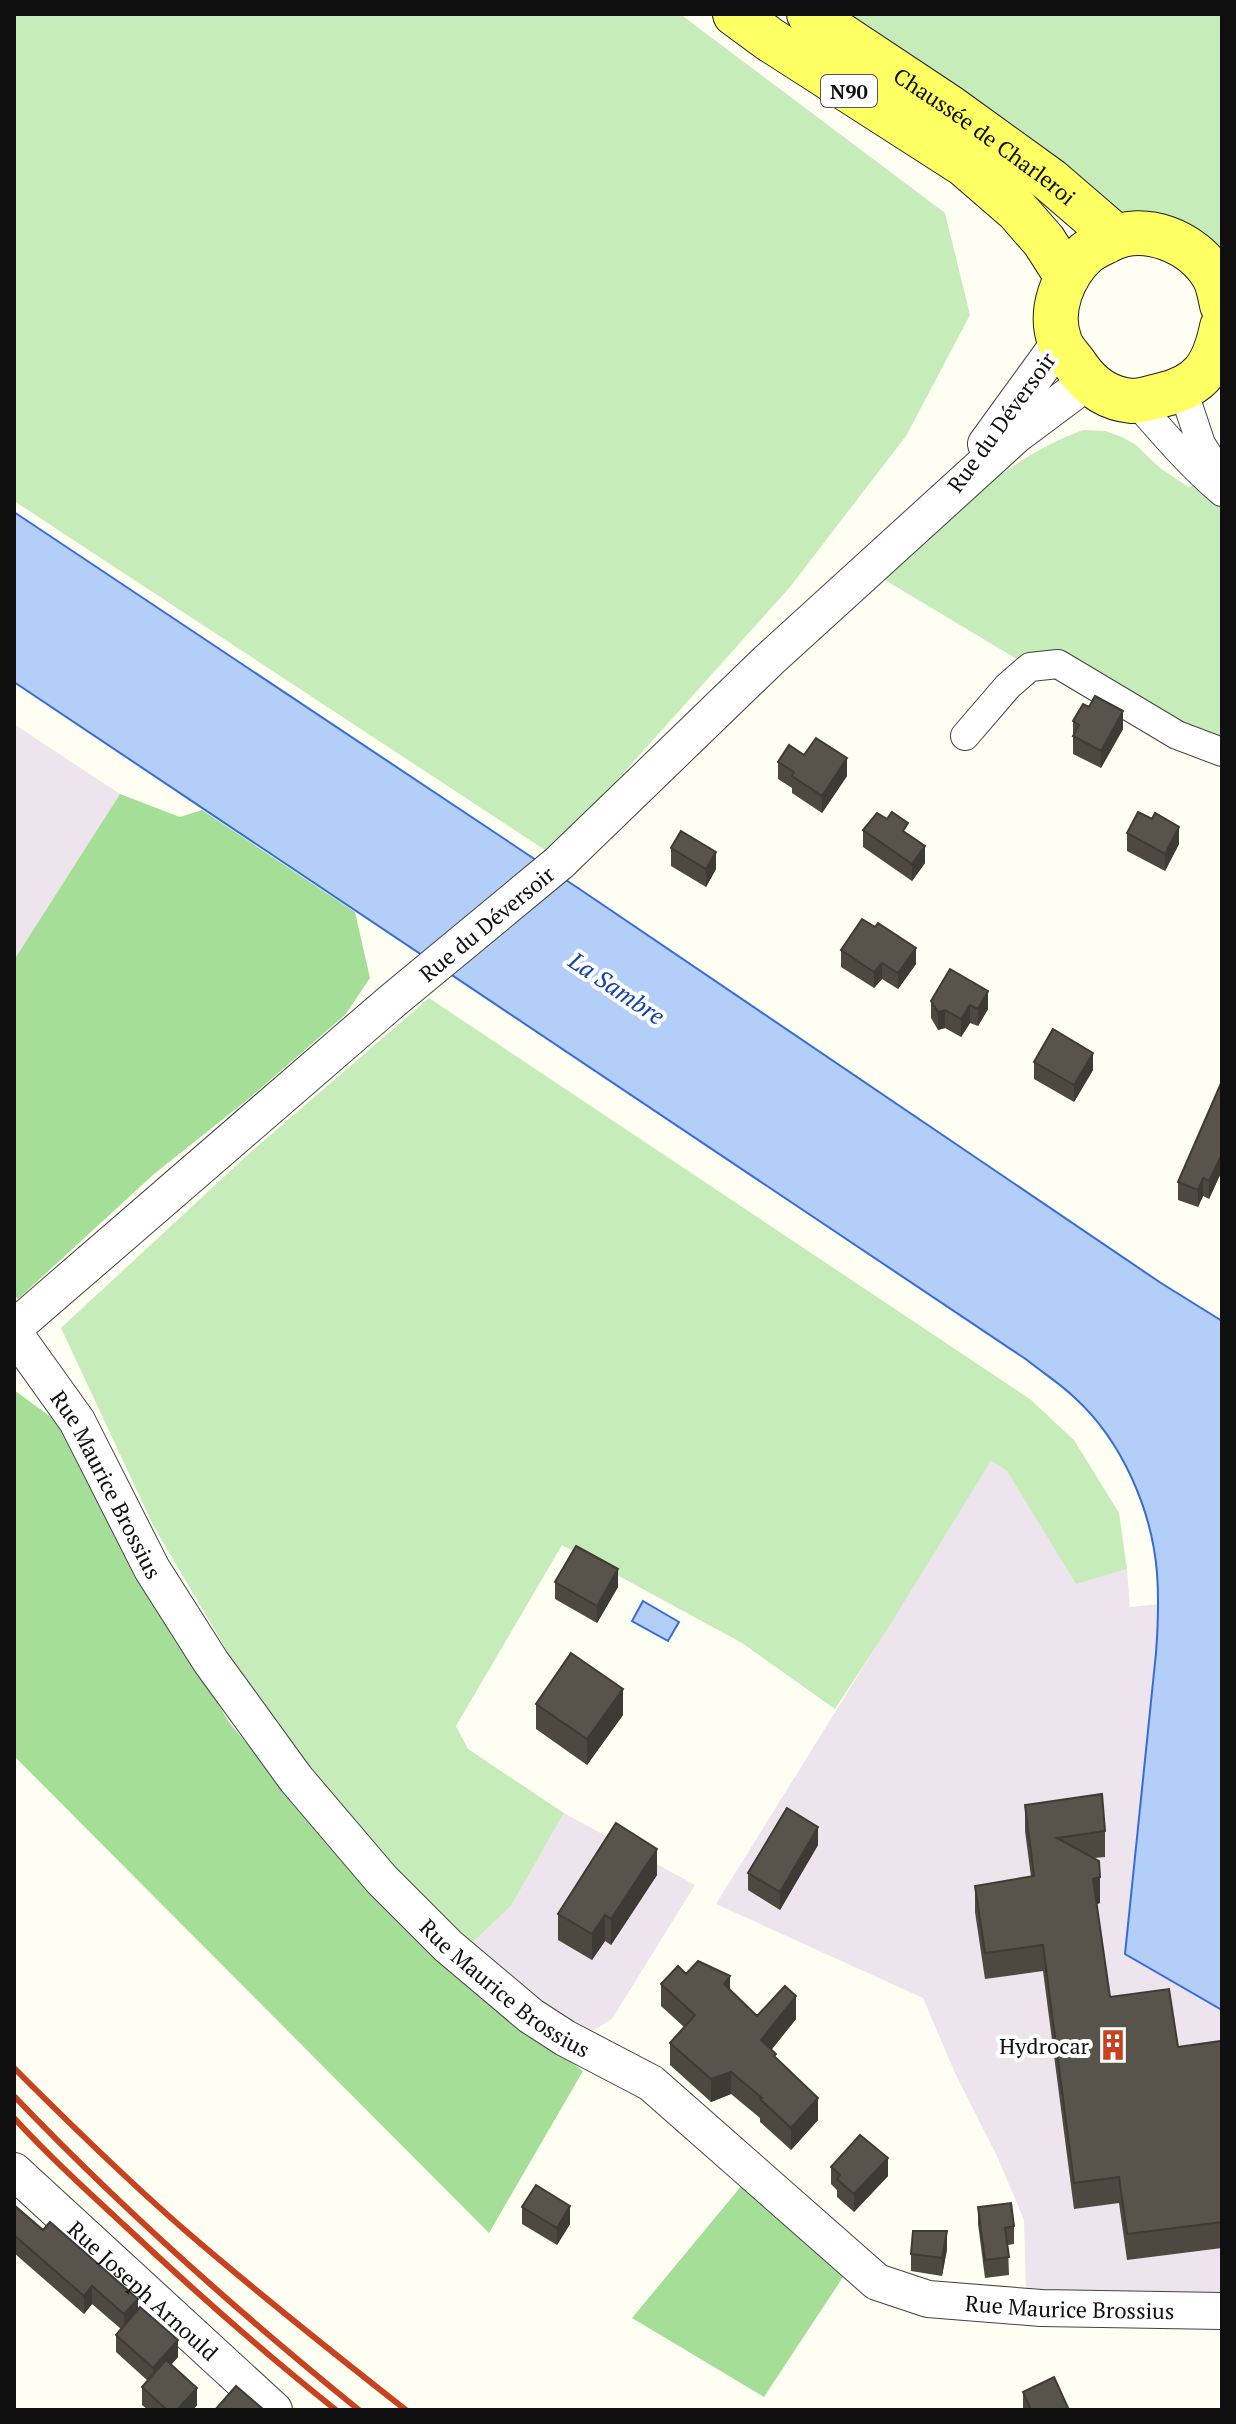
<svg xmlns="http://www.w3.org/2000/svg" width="1236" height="2424" viewBox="0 0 1236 2424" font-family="'PT Serif',serif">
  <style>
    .industrial { fill: #eee4ed }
    .green { fill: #c6ecb9 }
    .forest { fill: #a5de97 }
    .water { fill: #b3cef9; stroke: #366dd5; stroke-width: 2 }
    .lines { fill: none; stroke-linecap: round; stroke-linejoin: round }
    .minor-casing { stroke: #424242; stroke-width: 30 }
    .tertiary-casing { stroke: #424242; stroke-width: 38 }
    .primary-casing { stroke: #202020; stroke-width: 46 }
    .minor { stroke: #fff; stroke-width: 28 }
    .tertiary { stroke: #fff; stroke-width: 36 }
    .primary { stroke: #fdff62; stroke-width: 44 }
    .rail { stroke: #c8421f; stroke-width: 6 }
    .wall { fill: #4d4840 }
    .shaded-wall { fill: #3e3b34 }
    .building { fill: #59544b; stroke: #3e3b34; stroke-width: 2 }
    .labels { text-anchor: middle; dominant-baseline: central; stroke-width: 8; stroke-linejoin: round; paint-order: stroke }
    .shield { fill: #fff; stroke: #575757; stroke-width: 2 }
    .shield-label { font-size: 20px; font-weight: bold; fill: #0f0f0f }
    .street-label { font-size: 22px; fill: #0f0f0f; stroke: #fff }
    .poi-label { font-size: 22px; fill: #0f0f0f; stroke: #fff; text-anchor: end }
    .water-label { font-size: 24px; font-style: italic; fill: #1140a9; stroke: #fff }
  </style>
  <rect width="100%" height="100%" fill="#fefff2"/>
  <path class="industrial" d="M14,724L120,794L14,960Z
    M991,1461L1007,1471L1076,1583L1127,1569L1130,1607L1159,1604L1156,1653L1125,1953L1222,2010V2300L1026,2294L1024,2220L997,2156L955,2073L923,1998L716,1904Z
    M564,1813L695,1885L612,2019L592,2031L570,2025L472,1943L511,1906Z"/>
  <path class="green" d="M14,14H680L945,213L970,315L906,436L790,587L551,854L14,501Z
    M809,14H1222V277L1141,233Z
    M1083,430L1105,431L1122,437L1136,445L1160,468L1190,488L1203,476L1222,493V752L1030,667L880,577C942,522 1004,459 1083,430Z
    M429,998L1030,1399L1074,1440L1119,1513L1127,1569L1076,1584L1007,1471L991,1461L888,1628L835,1709L742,1643L562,1545L456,1726L468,1749L564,1813L511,1906L472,1943L344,1817L246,1683L154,1527L61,1328L253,1150Z"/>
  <path class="forest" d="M120,794L180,817L202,810L355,912L370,978L345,1015L247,1100L154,1174L18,1299L14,1295V960Z
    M14,1390L62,1425L228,1721L366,1887L434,1958L583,2071L489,2233L14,1756Z
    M743,2184L847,2271L764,2397L632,2318Z"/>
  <path class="water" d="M14,512L578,888L1161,1283L1222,1321V2010L1125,1954L1156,1653C1158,1626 1159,1600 1157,1573C1152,1510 1122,1441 1075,1398C1061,1384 1043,1373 1027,1360L14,682Z
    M643,1601L679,1622L668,1641L632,1621Z"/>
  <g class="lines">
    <defs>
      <path id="minor" d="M1183,390L1201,444L1222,477
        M1135,401C1163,433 1190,465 1222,492
        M965,736L1008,686L1030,667L1058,664L1177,735L1222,752"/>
      <g id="tertiary">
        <path d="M986,444L1060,342"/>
        <path id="s1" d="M14,1328L391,1002L559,863L769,660L1016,435L1087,382"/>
        <path id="s2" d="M14,1333L77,1421L152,1569L211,1662L296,1779L382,1880L448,1946L531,2016L565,2038L651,2083L877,2282L928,2299L1041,2308L1222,2311"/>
        <path id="s3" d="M14,2171L274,2410"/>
      </g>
      <g id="primary">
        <path d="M735,14L769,39L965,165L1017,210L1044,241L1067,277"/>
        <path id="s4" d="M809,14L949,107L1050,180L1115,236"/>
        <path d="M1222,305C1220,295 1218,283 1213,275C1193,242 1144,221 1107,241C1101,244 1092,248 1086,253C1063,274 1048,311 1060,342C1063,351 1072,359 1077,367C1091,387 1108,399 1132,401C1142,401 1153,397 1162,395C1201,386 1214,366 1222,327"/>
      </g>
    </defs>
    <use href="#minor" class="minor-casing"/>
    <use href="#tertiary" class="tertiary-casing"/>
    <use href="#primary" class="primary-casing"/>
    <use href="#minor" class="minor"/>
    <use href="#tertiary" class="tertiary"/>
    <use href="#primary" class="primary"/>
    <path class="rail" d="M14,2068C70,2124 127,2180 187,2232C259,2294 332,2352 406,2410
      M14,2096C122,2209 238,2312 359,2410
      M14,2118C49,2156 86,2190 124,2225C192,2289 263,2352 336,2410"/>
  </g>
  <path class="wall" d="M1089,707L1123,729L1101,768L1073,754V721Z
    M804,755L847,776L822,813L792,793V788L778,779V762Z
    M863,830L908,834L925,863L912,881L863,847Z
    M1127,833L1179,844L1165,871L1127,851Z
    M671,848L716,869L706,887L671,866Z
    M875,927L916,964L898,989L882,979L874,988L841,967V950Z
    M950,969L988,1009L978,1026L970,1023L961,1037L945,1028L938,1030L931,1018V1001Z
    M1034,1062L1093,1070L1074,1102L1034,1079Z
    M1222,1081V1176L1220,1175L1209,1199L1203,1196L1198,1207L1178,1200V1182Z
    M555,1582L618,1587L597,1623L555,1599Z
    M536,1704L623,1715L587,1765L536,1729Z
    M1025,1805L1105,1831V1857L1094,1858L1100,1903L1097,1904L1110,1997L1178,2047L1222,2050V2248L1127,2260L1119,2203L1074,2209L1043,1971L985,1979L975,1912V1886L1031,1877L1025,1831Z
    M818,1845L780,1910L748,1890V1873Z
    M657,1875L611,1945L605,1941L592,1960L558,1940V1914Z
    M686,1974L730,1990L757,2016L796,2019L771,2050L776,2059L818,2120L791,2150L760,2122V2118L731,2094L711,2102L670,2065V2043L684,2027L661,2006V1984Z
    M831,2167L888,2176L854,2212L837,2197V2190L831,2184Z
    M14,2205L43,2230L138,2310L178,2357L171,2365L197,2405L193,2410H148L142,2405V2387L148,2381L116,2352V2335L121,2329L92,2304L84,2314L14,2253Z
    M522,2207L570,2224L557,2245L522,2224Z
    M978,2207L1014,2226V2244L1008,2245L1009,2275L985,2278L978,2224Z
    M947,2249L942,2276L911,2271V2254Z
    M1023,2392L1069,2410H1023Z"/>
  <path class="shaded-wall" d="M1123,711V729L1101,768V751Z
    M847,758V776L822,813V796Z
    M1179,827V844L1165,871V854Z
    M925,846V863L912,881V864Z
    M716,852V869L706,887V869Z
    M916,948V964L898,989V973Z
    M882,963V979L874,988V972Z
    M988,991V1009L978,1026V1009Z
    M970,1005V1023L961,1037V1019Z
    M945,1010V1028L938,1030V1012Z
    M1093,1053V1070L1074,1102V1085Z
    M1220,1158V1175L1209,1199V1181Z
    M1203,1178V1196L1198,1207V1190Z
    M618,1569V1587L597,1623V1606Z
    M623,1689V1715L587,1765V1739Z
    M818,1827V1845L780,1910V1892Z
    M657,1849V1875L611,1945V1919Z
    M1100,1877V1903L1093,1905V1879Z
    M605,1915V1941L592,1960V1934Z
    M730,1976V1998L724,1984Z
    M796,1996V2019L761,2063V2040Z
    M731,2072V2094L711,2102V2079Z
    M818,2098V2120L791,2150V2128Z
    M888,2158V2176L854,2212V2194Z
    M570,2206V2224L557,2245V2228Z
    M947,2231V2249L942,2276V2258Z
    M92,2286V2304L84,2314V2296Z
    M138,2299V2317L124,2332V2314Z
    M178,2340V2357L153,2385V2368Z
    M197,2388V2405L193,2410H177Z"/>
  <path class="building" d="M1095,696L1123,711L1101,751L1073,736L1079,725L1073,721L1083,704L1089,707Z
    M816,738L847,758L822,796L792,776L794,772L778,762L789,745L804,755Z
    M892,812L908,823L903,831L925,846L912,864L863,830L877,813L887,819Z
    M1138,812L1152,819L1155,813L1179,827L1165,854L1127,833Z
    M681,831L716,852L706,869L671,848Z
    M862,919L875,927L878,923L916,948L898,973L882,963L874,972L841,950Z
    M950,969L988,991L978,1009L970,1005L961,1019L945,1010L938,1012L931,1001Z
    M1053,1029L1093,1053L1074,1085L1034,1062Z
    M1222,1081V1158H1220L1209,1181L1203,1178L1198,1190L1178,1182Z
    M576,1546L618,1569L597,1606L555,1582Z
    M571,1653L623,1689L587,1739L536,1704Z
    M1102,1794L1105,1831L1057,1838L1099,1861L1100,1877L1093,1879L1110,1997L1169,1989L1178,2047L1221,2041L1222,2050V2222L1127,2234L1119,2177L1074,2183L1043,1945L985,1953L975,1886L1034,1876L1025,1805Z
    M787,1808L818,1827L780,1892L748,1873Z
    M616,1823L657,1849L611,1919L605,1915L592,1934L558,1914Z
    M698,1961L730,1976L724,1984L757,2016L785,1986L796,1996L761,2040L776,2054L774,2056L818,2098L791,2128L760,2099L762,2098L731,2072L711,2079L670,2043L695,2015L661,1984L678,1966L686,1974Z
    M860,2135L888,2158L854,2194L837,2179L840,2175L831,2167Z
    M536,2185L570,2206L557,2228L522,2207Z
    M1011,2203L1014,2226L1005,2228L1009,2257L985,2260L978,2207Z
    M14,2205L43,2230L50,2222L138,2299L124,2314L92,2286L84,2296L14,2235Z
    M913,2231H947L942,2258L911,2254Z
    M140,2307L178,2340L153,2368L116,2335Z
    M166,2360L197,2388L177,2410H167L142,2387Z
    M1054,2377L1069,2410H1031L1023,2392Z
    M236,2386L264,2410H215Z"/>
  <defs>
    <symbol id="building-bare" viewBox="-9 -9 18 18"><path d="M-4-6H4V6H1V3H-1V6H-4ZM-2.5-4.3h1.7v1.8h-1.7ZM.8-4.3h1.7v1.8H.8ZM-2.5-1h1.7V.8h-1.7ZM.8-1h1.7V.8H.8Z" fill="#c8421f" stroke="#fff" stroke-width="2.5" paint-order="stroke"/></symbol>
  </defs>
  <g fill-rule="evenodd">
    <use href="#building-bare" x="1091" y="2023" width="44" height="44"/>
  </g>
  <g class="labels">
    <rect class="shield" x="821" y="75" width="56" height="32" rx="6"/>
    <g class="shield-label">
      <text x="849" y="91">N90</text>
    </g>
    <g class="street-label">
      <text stroke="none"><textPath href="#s4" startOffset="214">Chaussée de Charleroi</textPath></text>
      <text transform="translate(1001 422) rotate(-54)">Rue du Déversoir</text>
      <text stroke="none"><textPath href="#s1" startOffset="622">Rue du Déversoir</textPath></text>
      <text stroke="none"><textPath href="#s2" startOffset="178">Rue Maurice Brossius</textPath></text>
      <text stroke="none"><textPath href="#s2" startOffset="826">Rue Maurice Brossius</textPath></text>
      <text stroke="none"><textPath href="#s3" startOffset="176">Rue Joseph Arnould</textPath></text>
      <text stroke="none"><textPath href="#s2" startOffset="1498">Rue Maurice Brossius</textPath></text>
    </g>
    <g class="poi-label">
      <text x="1089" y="2045">Hydrocar</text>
    </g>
    <g class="water-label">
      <text transform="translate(617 988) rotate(34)">La Sambre</text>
    </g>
  </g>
  <rect width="1236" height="2424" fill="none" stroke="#0f0f0f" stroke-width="32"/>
</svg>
